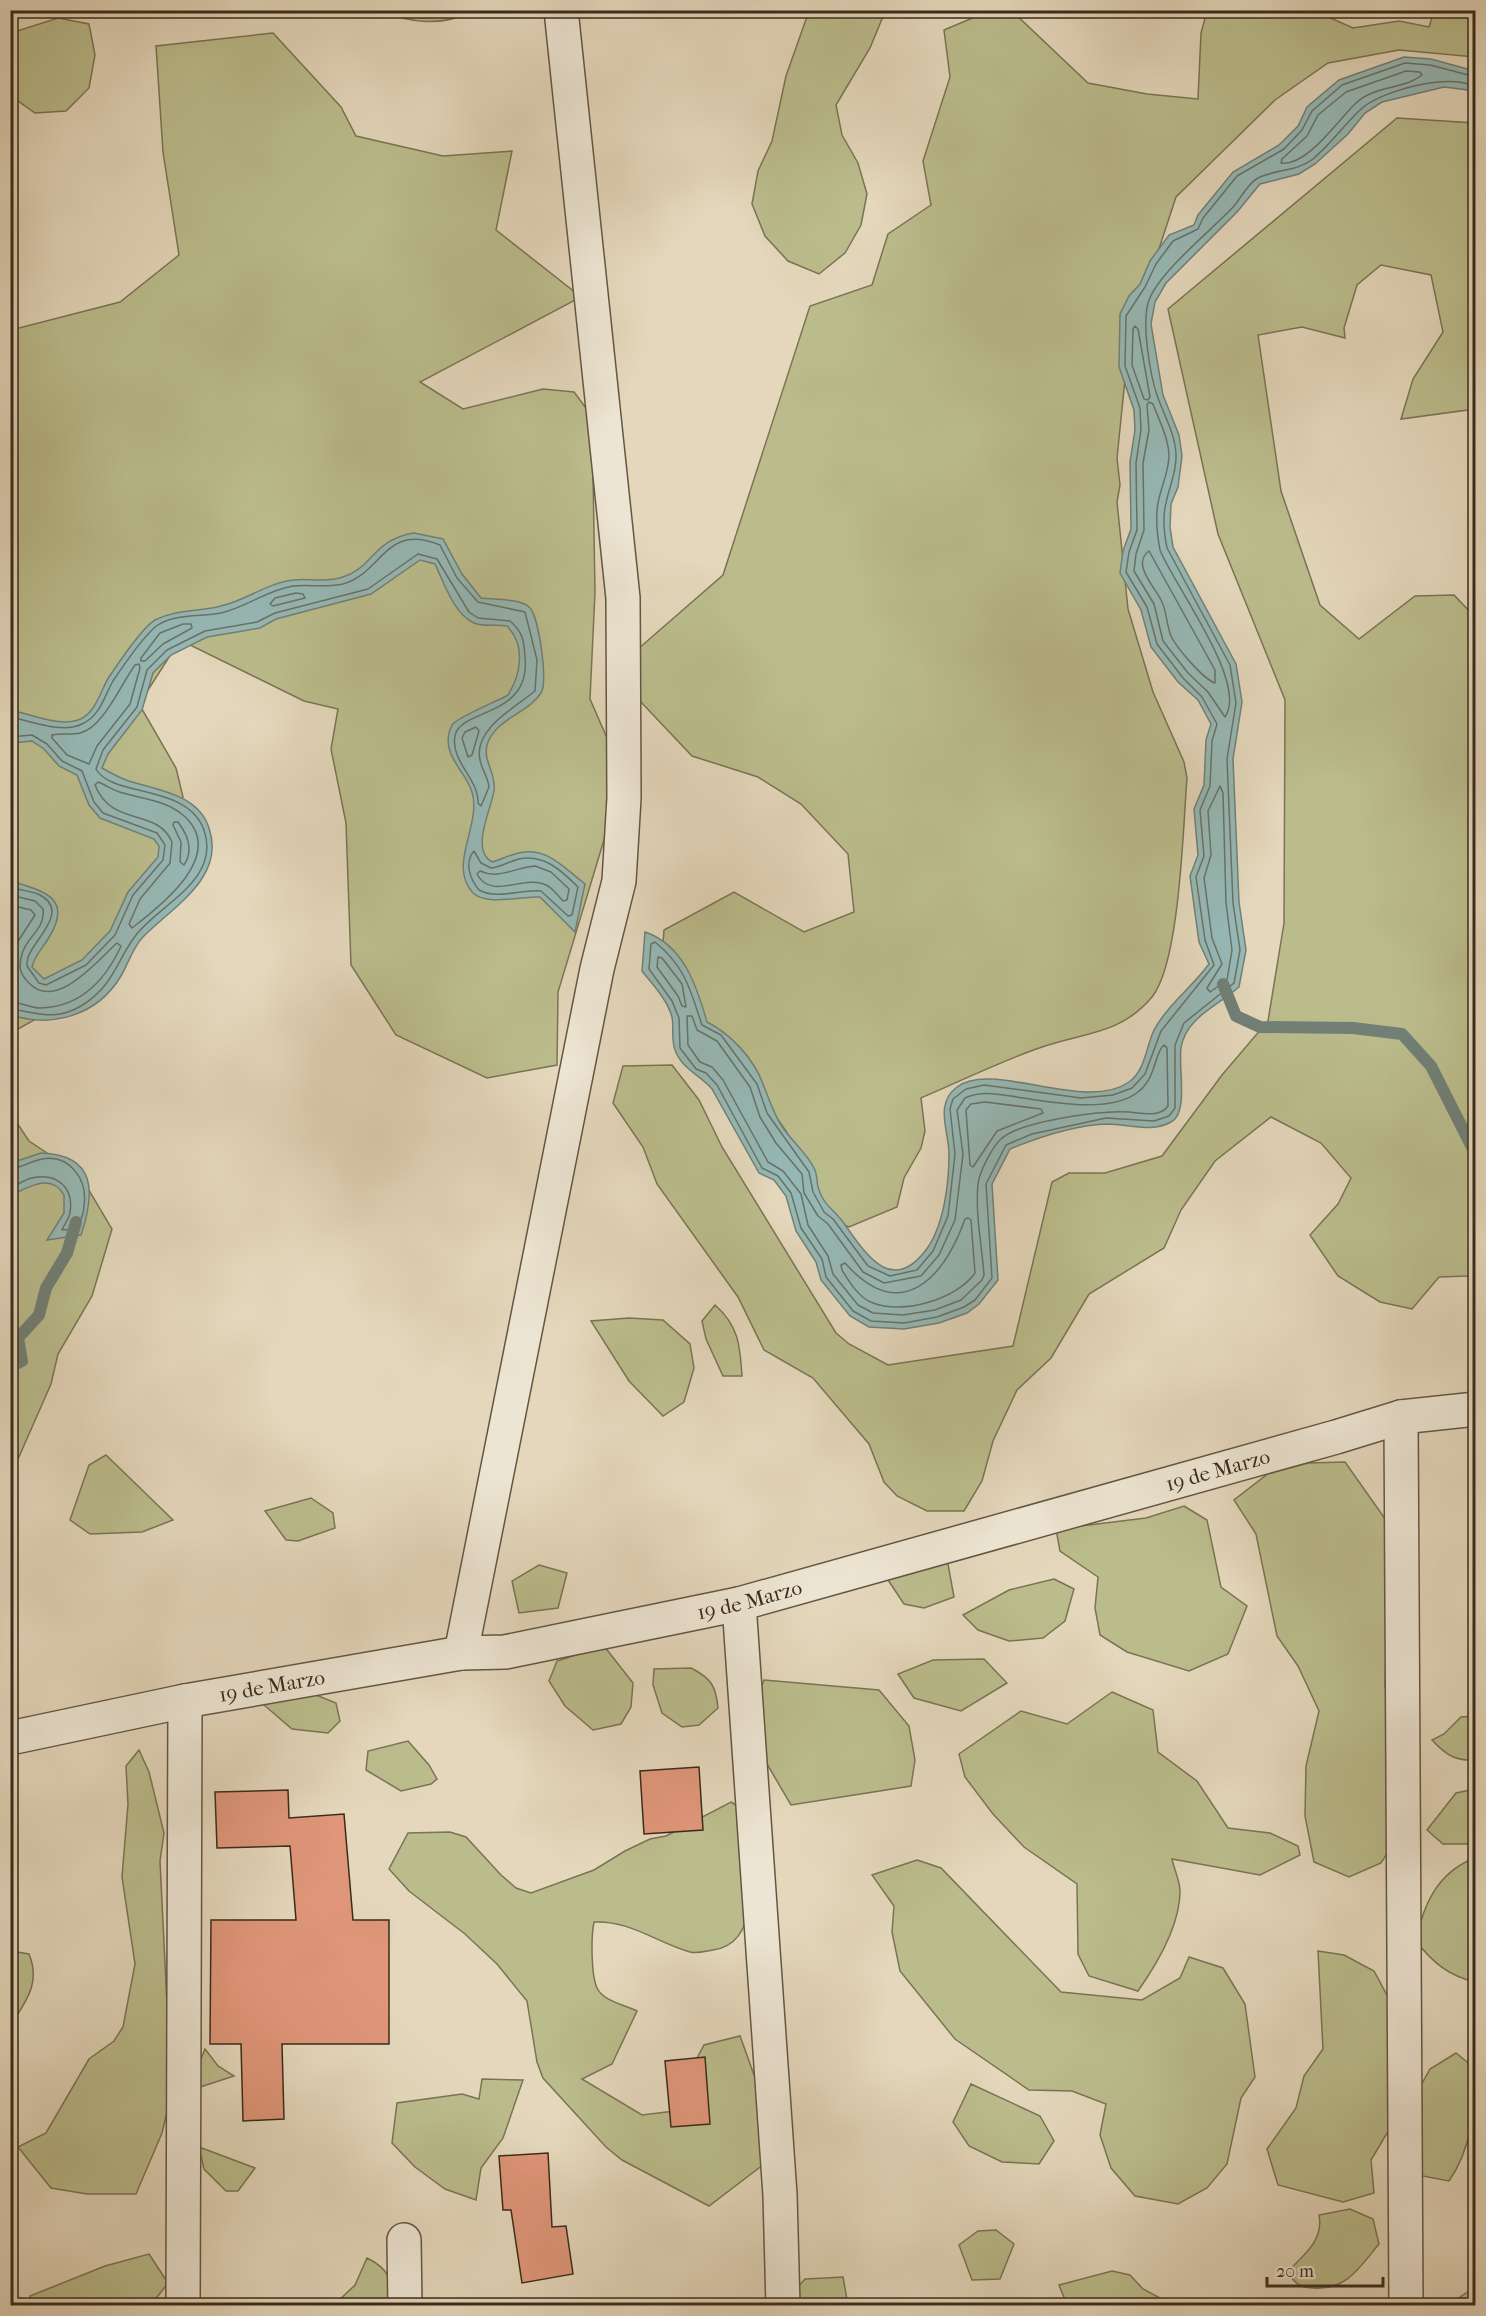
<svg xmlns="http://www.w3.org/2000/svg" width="1486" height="2316" viewBox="0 0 1486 2316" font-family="'IM FELL French Canon',serif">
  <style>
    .green { fill: #bbbc8c; stroke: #7a7454; stroke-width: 1.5 }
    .water { fill: #96b8b5; stroke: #718077; stroke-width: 1.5 }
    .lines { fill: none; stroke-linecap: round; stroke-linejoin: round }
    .shore { stroke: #687268; stroke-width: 1.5 }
    .stream { stroke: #718077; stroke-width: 12 }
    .building { fill: #df9679; stroke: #3a2b1b; stroke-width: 1.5 }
    .minor-casing { stroke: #645643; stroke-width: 36 }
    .minor { stroke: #ede5d3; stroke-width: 33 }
    .labels { text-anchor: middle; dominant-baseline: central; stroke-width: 5; stroke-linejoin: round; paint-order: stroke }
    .street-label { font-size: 21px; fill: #3a2b1b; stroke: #ede5d3 }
  </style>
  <rect width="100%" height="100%" fill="#e4d7bb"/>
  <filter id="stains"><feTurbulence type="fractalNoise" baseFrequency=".00333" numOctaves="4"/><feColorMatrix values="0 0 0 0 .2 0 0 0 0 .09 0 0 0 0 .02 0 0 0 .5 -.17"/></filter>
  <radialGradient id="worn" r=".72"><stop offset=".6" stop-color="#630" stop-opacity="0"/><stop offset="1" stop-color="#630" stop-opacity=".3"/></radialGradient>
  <path class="green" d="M378,11H472C441,28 410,22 378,11Z
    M809,11L884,10V14L870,48L836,105L842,135L858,163L867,194L861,225L845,253L819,274L788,261L765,236L752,204L758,171L772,141L786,76Z
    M989,11H1012L1088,83L1147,94L1198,99L1201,33L1207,11H1315L1353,28L1399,21L1429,27L1434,11H1475V57L1399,50L1328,63L1275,100L1176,197L1129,340L1117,458L1120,485L1117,502L1128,609L1153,692L1184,762L1187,778C1183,827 1180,962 1152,997C1120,1035 1085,1032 1042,1047C1001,1061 961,1081 921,1098L925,1131L921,1148L904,1178L897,1207L849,1227L834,1221L786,1131L745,1074L711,1037L662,956L664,930L734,892L804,932L854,912L848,854L801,804L758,777L692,756L639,700L638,649L723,575L810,306L872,285L888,234L931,205L923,161L950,77L944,30Z
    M58,18L89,24L95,55L89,88L66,111L35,113L11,96V33Z
    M273,33L341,107L356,136L443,156L512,151L496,230L581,297L420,382L463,409L543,389L574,392L592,416L595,592L590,699L614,754L620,787L558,992L557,1065L487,1078L396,1035L351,965L346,823L331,749L338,709L304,701L180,640L139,704L176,768L183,797L127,953L43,1015L11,1033V330L120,302L179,255L163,152L156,46Z
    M1397,118L1475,123V409L1401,419L1413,379L1443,332L1431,275L1381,265L1357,285L1344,328L1345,338L1302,327L1258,335L1281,491L1320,605L1359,639L1415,596L1454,595L1475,617V1260L1468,1276L1439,1277L1412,1309L1380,1302L1338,1276L1310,1235L1338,1204L1351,1178L1321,1143L1271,1117L1215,1161L1181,1210L1164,1248L1089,1294L1051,1358L1017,1390L993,1441L982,1481L964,1511H927L897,1496L884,1482L869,1444L813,1378L764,1350L738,1297L657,1184L643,1147L613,1103L623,1066L672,1065L699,1100L722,1147L836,1333L849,1344L888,1365L1013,1346L1052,1182L1069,1173H1105L1162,1156L1222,1075L1268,1021L1284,923L1285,700L1218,534L1168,309Z
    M11,1114L29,1141L80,1175L112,1229L92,1296L58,1354L51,1384L11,1475Z
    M715,1305C739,1326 740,1346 742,1376H723L706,1339L702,1321Z
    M629,1318L663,1320L690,1344L694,1368L684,1402L663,1416L629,1381L591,1321Z
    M106,1455L173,1520L142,1532L90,1534L70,1520L89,1465Z
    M1345,1462L1388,1523L1389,1648L1386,1655L1385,1686L1396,1716L1401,1832L1381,1863L1349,1877L1314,1862L1305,1816L1306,1766L1319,1711L1298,1666L1277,1636L1256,1534L1234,1500L1269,1473L1308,1463Z
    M311,1498L333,1513L335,1528L298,1541L286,1540L265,1511Z
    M1184,1506L1207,1520L1221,1587L1247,1606L1228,1654L1189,1671L1127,1652L1100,1635L1095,1608L1098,1577L1060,1551L1056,1529L1146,1518Z
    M913,1547L948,1564L954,1597L924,1608L904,1604L886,1577Z
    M539,1565L567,1573L558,1608L519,1613L512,1581Z
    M1054,1579L1074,1589L1065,1621L1043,1638L1009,1641L978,1630L963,1615L1009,1590Z
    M604,1646L633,1683L631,1707L621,1724L593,1730L565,1706L549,1681L557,1661Z
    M984,1659L1007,1683L961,1711L914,1698L898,1674L933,1660Z
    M691,1668C711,1678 716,1686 718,1708L699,1725L682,1727L662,1713L653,1685L654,1669Z
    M764,1680L879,1690L909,1726L915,1760L911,1786L791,1805L767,1764L751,1715Z
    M284,1682L336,1703L340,1721L328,1733L292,1729L264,1705V1690Z
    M1112,1692L1153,1710L1158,1752L1197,1781L1228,1828L1270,1833L1298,1846L1300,1855L1260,1875L1172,1859C1174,1869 1180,1881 1180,1891C1180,1926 1157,1964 1138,1991L1089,1976L1078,1954L1077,1884L1024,1847L993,1814L965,1777L959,1754L1021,1711L1067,1724Z
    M1475,1716V1760C1455,1761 1446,1755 1432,1740L1444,1734L1461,1717Z
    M408,1741L429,1765L437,1779L431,1784L401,1791L366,1770L368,1751Z
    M139,1750L149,1772L164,1833L160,1861L169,2046L177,2070L162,2133L136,2194H87L51,2188L18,2147L46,2133L89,2059L114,2041L123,2027L135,1964L122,1877L128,1804L126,1766Z
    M1475,1789V1844H1443L1427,1830L1456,1793Z
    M731,1802L739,1807C744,1846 771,1942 713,1950C706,1951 697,1954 690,1952C657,1943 630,1920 594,1922C591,1936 591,1975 597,1988C603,2001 625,2005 637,2011L612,2064L582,2079L642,2115L683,2110L696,2060L704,2045L740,2036L777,2139L776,2155L709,2206L622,2160L606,2147L543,2078L537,2062L527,2001L497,1964L465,1934L409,1891L389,1869L408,1833L450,1832L466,1837L501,1875L516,1888L531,1893L594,1870L625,1851L650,1839L666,1836Z
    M1472,1859L1476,1867L1475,1982C1449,1976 1432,1962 1416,1941C1423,1905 1437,1874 1472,1859Z
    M917,1860L941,1868L1061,1992L1142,2000L1180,1978L1189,1957L1223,1968L1245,2004L1255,2077L1241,2098L1227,2164L1207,2188L1178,2204L1135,2196L1111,2168L1100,2135L1106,2104L1072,2091L1029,2090L955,2039L900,1971L892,1932L894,1906L872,1875Z
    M11,1951L29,1954C41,1983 26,2001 11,2025Z
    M1318,1951L1344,1955L1374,1971L1396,2012L1393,2123L1371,2160L1374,2193L1343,2202L1278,2185L1267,2149L1296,2108L1304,2076L1323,2049Z
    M205,2049L218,2066L234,2076L188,2091Z
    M1456,2053L1476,2069C1475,2108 1472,2148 1449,2181L1412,2174L1419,2089L1430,2069Z
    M482,2079L523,2080L503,2138L481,2168L476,2200L445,2189L415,2167L392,2143L397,2103L462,2094L479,2099Z
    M971,2084L1040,2116L1054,2141L1039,2164L1002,2162L969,2146L953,2122Z
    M199,2147L255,2168L238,2191H226L204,2169Z
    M1350,2209L1373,2219L1379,2244C1360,2267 1346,2291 1313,2288C1300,2288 1295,2283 1287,2272C1304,2255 1324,2240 1319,2215Z
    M996,2230L1014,2244L1000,2279L972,2280L959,2245L978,2231Z
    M149,2254L168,2283L151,2305L30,2306V2296L105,2266Z
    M367,2258C390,2269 392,2281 395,2305L333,2306L355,2285Z
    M1112,2271L1130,2275L1143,2289L1173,2305H1075L1065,2300L1059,2285Z
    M843,2277L848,2305L781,2306L805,2279Z
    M1475,2287V2305H1454L1460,2297Z"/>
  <path class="water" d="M1404,57L1431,59L1475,71V96L1468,90L1444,87L1382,102L1365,113L1348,134L1315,164L1299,174L1260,184L1237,212L1166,283L1155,302L1151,324L1163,395L1179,435L1182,456L1178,487L1171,504L1170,527L1173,547L1236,664L1242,702L1233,759L1239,902L1246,950L1239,987C1219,1005 1185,1018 1181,1048C1178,1067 1189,1113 1171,1122C1152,1133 1128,1124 1108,1124C1076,1125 1039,1137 1010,1149L992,1184L998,1280L979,1304L967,1313L939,1323L904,1329L869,1327L850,1316L821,1280L816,1262L796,1231L786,1196L774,1180L759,1173L712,1089C700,1075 682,1069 675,1050C671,1039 674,1028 672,1017C667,999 653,985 642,971L645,932C684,945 697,987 707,1022C731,1034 754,1059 763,1084C769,1099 773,1112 781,1125C791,1141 806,1152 814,1168C818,1175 816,1183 819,1190C823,1204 835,1211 843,1222C865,1253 891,1296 926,1250C944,1226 949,1183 949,1154C949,1131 934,1104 957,1087C993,1060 1085,1113 1129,1082C1145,1071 1146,1047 1154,1030C1167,1006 1192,987 1209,964L1199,942L1190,876L1198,855L1194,809L1204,785L1206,740L1211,724L1198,700L1178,682L1151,647L1141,610L1120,573L1123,551L1131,529L1130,462L1135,430L1134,410L1119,367L1120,314L1129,296L1140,284L1150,261L1169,235L1194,225L1198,215L1233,172L1279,145L1298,126L1307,107L1339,80Z
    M414,533L443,539L462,574L481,598C494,600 521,598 530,608C539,618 548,681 541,693C528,713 498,718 488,742C481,760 497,773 494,791C491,810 470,850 492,862C500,860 507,856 515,854C545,844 564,868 585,884L575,932L540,897C523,896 486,906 473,893C447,865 482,825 472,792C466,771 438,753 452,725C457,717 498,701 508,695C521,674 526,645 507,626C497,624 483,627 474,623C454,614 444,583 435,564L420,560L371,594L276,619L260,628L207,637L171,655L153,673L142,710L108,754L102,768C109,772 118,777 126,780C155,790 198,793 209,828C226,878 172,907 143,937C133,947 128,964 121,976C97,1016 52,1028 11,1015V881C42,891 75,897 48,939C42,949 35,955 32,967L44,979L82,960L110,931L128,892L158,857L159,846L154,839L100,818L89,805L77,775L59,766L44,749L32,741L11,743V711C31,713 57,727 78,720C96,714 100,691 109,677C118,664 142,627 155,620C176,609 199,612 221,606C247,600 267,583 293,580C309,578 327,583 343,577C374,567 372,540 414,533Z
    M41,1153C97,1155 95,1193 81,1235L47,1240L64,1213V1195C51,1172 28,1188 11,1195V1163Z"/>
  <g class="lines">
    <path class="shore" d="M1406,71L1420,72L1422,75C1403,90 1374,85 1355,104C1338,120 1307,167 1281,163L1282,159L1307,136L1318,115L1346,92Z
      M1476,77L1430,65L1405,63L1342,85L1312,111L1302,130L1284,149L1237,176L1203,218L1198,229L1173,241L1156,264L1145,287L1126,316L1125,366L1140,408L1141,430L1136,463L1137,530L1129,552L1126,572L1147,607L1157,644L1183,678L1202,697L1217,724L1212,741L1210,786L1200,810L1204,856L1196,877L1205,940L1214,965L1161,1031L1145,1074L1132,1088L1113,1095L1081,1098L984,1085L966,1089L953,1099L950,1109L955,1154L948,1216L933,1251L917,1270L890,1276L868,1266L833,1219L824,1212L813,1192L809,1172L767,1113L757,1084L721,1035L702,1025C690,990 686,967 655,942L651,944L649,969L672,1001L679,1018L680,1048L696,1069L706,1073L717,1085L762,1168L778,1176L791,1193L801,1228L822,1259L826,1277L853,1311L871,1321L904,1323L937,1317L964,1307L975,1300L992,1278L986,1184L1006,1145L1032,1134L1106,1118L1154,1121L1169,1116L1175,1108V1045L1184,1023L1234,983L1240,950L1233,903L1227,759L1236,703L1230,665L1167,548C1164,533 1162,518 1166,503C1169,487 1177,472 1176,454C1175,434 1165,417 1158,398C1150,376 1141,322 1149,300C1160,271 1212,230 1234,206C1241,198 1248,183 1258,178C1276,169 1296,172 1313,159C1331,144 1344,125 1360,110C1379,91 1453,71 1476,88
      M1135,326L1138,329L1150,397L1148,400L1144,399L1132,365L1133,329Z
      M1149,402L1153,404C1159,420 1169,439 1169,457C1168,474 1161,487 1158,503C1155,519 1157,534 1160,550C1173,584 1249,683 1225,717L1208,692L1188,673L1163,641L1154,604L1134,571L1136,554L1144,530L1143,463L1149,430L1147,405Z
      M1149,551L1215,670V683C1203,679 1176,647 1171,636C1166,624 1167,611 1161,600C1155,587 1131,564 1149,551Z
      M296,593L303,594L305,598L273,606L270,604L275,598Z
      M183,624H191L192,628L163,644L145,661H141V658L160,633Z
      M139,664L140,668L130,704L97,746L89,764L67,755L52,738V735C61,733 71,735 80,733C103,728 121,684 135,665Z
      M10,717C31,721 62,734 82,724C100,716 104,697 113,681C123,666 142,639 155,627C172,613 201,617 221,613C247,607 267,590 293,586C309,584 326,588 343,584C383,573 385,522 440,545L457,578L478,602L525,612L537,660L535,691C516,707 473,729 480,760C482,770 488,777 489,787L481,806L478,803C479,779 450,761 455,736C460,708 531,718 525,657C524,641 523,632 510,621L478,618L469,612L437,559L418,554L368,589L275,613L257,622L205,631L167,650L147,670L137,707L103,750L96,769C112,798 187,783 204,830C221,880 161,903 136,935C116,961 114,986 81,1006C54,1022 37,1012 10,1009
      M476,727L479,731L472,755L468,757L462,738L465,732Z
      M10,737L32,735L47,744L62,761L82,771L94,802L103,813L157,833L165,845L163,860L133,895L115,935L86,965L46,985L39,983L27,966C27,962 28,956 30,953C38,936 70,909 38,894C30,891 19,890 10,887
      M98,782C106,785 114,791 123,793C144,799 167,801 183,815C228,854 162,905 132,928L129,924L140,899L170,863L172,842C157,807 112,828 95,785Z
      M1220,786L1223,793L1226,903L1232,950L1227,980L1210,992L1207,988L1222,964L1212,938L1204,878L1211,855L1208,811Z
      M174,822H178C188,835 194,850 184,865L180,862L181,842L173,825Z
      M474,851L481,863L491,868C501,867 510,861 519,859C544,854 561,870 578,887L572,915L568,916L541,891C522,889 496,900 479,890C470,879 464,863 474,851Z
      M535,866L551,872L569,889L567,900L563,901C558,896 553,888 546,885C524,874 491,901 477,874L480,871C499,880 516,867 535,866Z
      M10,895L35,901L43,909C46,929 26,937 22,954C18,968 20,974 29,983C56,1012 98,960 117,943L121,946C105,981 79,1008 38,1008C28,1007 20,1002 10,1002
      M10,905L31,910L35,915L15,946L10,962
      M658,957L662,958L682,984L686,1007L682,1006L678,996L657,967Z
      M687,1016H692L697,1030L717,1041L750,1087L760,1117L776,1143L802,1174L804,1193L818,1216L828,1224L863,1272L884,1283L921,1276L939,1255L955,1220L963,1154L957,1110L965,1098C984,1089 1005,1096 1024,1098C1055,1103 1112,1113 1138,1092C1157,1077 1154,1053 1164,1045L1167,1048L1168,1106C1160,1118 1141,1113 1129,1112C1103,1110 1020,1121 1001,1139C992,1147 979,1173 978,1184C975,1214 982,1246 984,1275L982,1280L961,1300L935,1310L903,1315L873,1313L858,1305L833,1274L828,1256L808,1225L801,1194L783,1171L768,1162L723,1080L712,1067L700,1062L688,1045Z
      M985,1102L1041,1109L1043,1113L997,1131L973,1167L970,1165L966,1110L971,1104Z
      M10,1169C21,1168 31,1161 42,1159C70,1154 88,1180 84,1206C84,1214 80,1222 77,1229L62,1230C64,1224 70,1218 70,1212C74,1188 57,1172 32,1178C25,1179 18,1185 10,1188
      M968,1218L971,1220L975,1273C957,1299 903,1315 873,1303C859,1298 850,1283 842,1270L841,1265L845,1263C900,1325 943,1280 965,1219Z"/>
    <path class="stream" d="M1223,984L1236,1016L1260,1027L1353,1028L1402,1034L1431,1066L1476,1155
      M10,1367L22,1361L18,1338L39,1315L46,1288L67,1253L76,1222"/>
  </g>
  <path class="building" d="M699,1767L703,1830L644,1834L640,1771Z
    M288,1790L289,1818L344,1814L353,1920H389V2044H282L284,2119L243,2121L241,2044H210L211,1920H296L290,1846L217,1848L215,1792Z
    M705,2057L710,2124L671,2127L665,2061Z
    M548,2153L552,2227L566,2226L573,2274L522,2283L511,2210H503L499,2156Z"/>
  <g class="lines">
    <defs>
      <g id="minor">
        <path d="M1401,1417L1406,2306"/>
        <path d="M739,1604L780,2195L783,2306"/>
        <path d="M461,1653L597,969L619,881L624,798L623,598L561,10"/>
        <path id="s1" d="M10,1738L185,1701L461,1653L505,1652L739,1604L1336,1437L1401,1417L1476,1409"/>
        <path d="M404,2240L405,2306"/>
        <path d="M183,2306L185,1701"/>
      </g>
    </defs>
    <use href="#minor" class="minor-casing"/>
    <use href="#minor" class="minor"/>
  </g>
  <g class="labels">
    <g class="street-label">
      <text stroke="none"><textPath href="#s1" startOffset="1239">19 de Marzo</textPath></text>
      <text stroke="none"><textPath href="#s1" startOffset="753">19 de Marzo</textPath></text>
      <text stroke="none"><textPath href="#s1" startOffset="267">19 de Marzo</textPath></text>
    </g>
  </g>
  <rect width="1486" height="2316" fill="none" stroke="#e4d7bb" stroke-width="36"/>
  <rect x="12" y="12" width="1462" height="2292" fill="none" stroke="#3a2b1b" stroke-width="3"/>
  <rect x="18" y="18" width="1450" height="2280" fill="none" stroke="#3a2b1b" stroke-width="1.5"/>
  <path d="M1267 2277v9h116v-9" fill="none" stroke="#3a2b1b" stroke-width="3"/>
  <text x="1276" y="2277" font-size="18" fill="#3a2b1b" stroke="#ede5d3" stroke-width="4.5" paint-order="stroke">20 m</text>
  <rect width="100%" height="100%" filter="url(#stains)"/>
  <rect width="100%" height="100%" fill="url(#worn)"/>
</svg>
